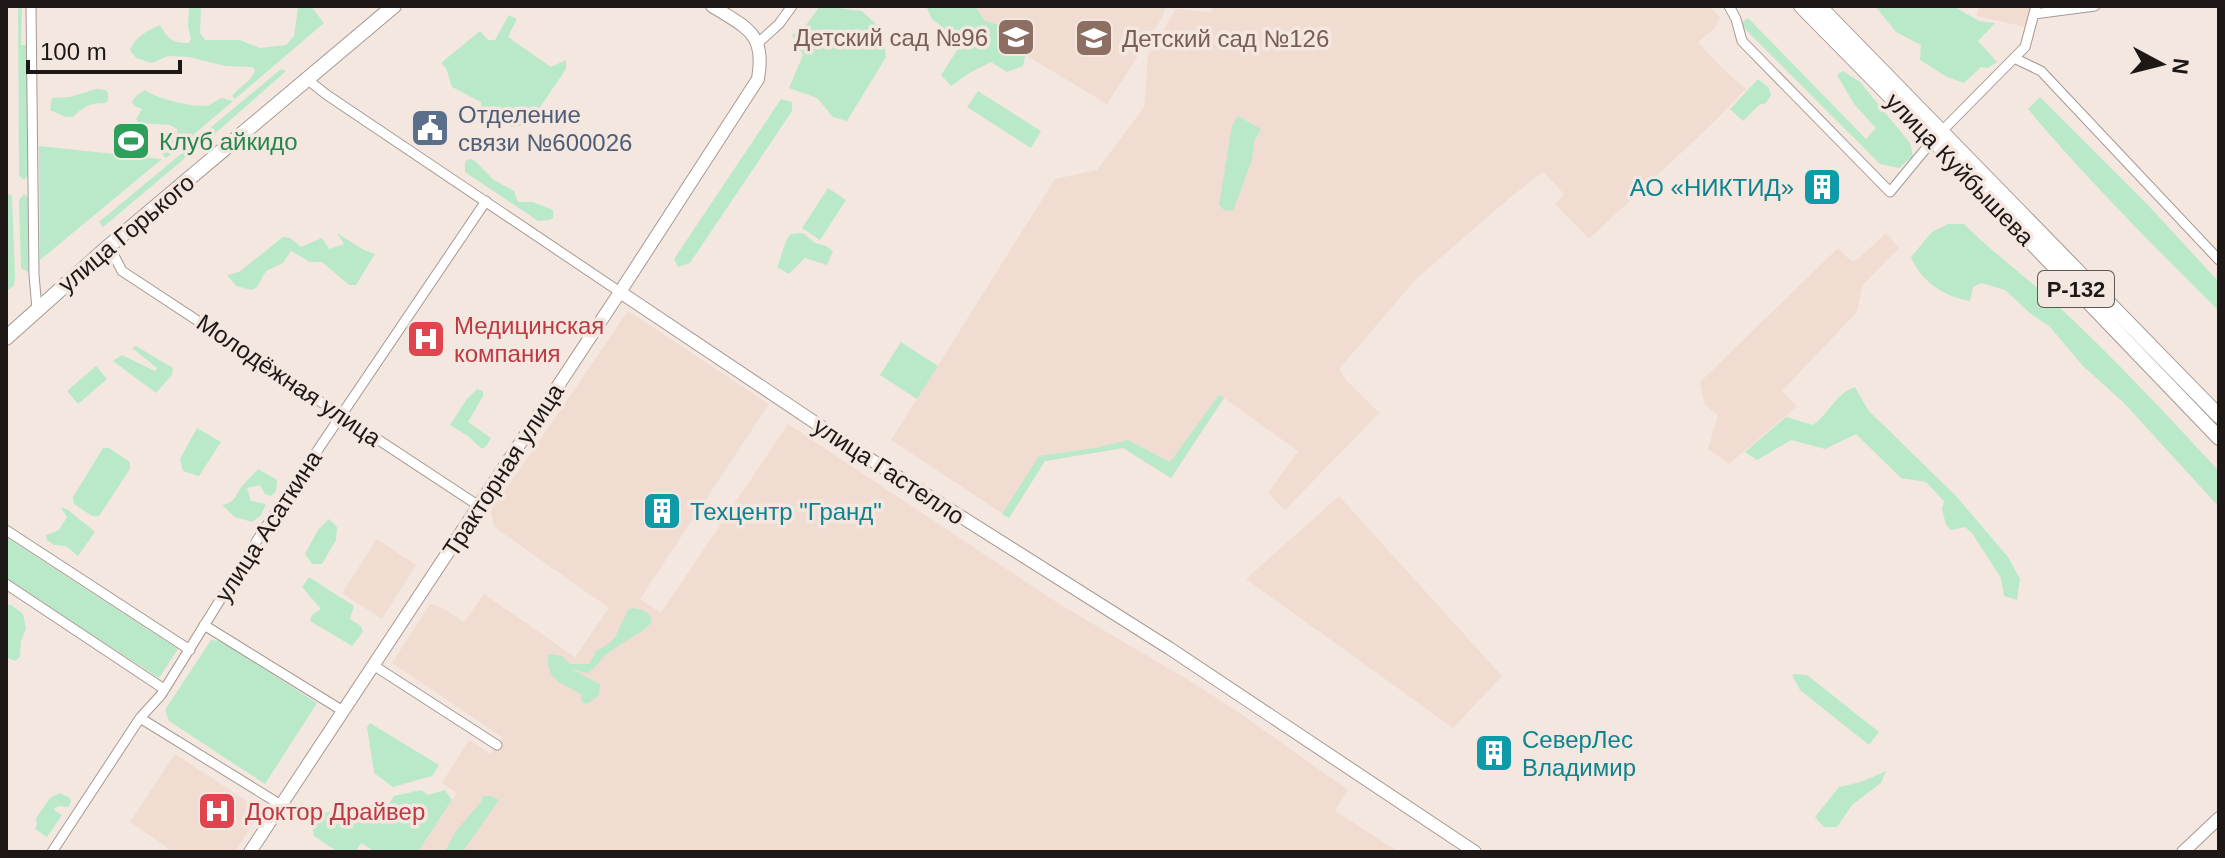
<svg xmlns="http://www.w3.org/2000/svg" width="2225" height="858" viewBox="0 0 2225 858" font-family="Arial,sans-serif">
  <style>
    .built { fill: #f1dcd1 }
    .green { fill: #bae9c9 }
    .lines { fill: none; stroke-linecap: round; stroke-linejoin: round }
    .minor-casing { stroke: #a59992; stroke-width: 11 }
    .secondary-casing { stroke: #a59992; stroke-width: 14 }
    .primary-casing { stroke: #a59992; stroke-width: 16 }
    .trunk-casing { stroke: #a59992; stroke-width: 16 }
    .minor { stroke: #fff; stroke-width: 9 }
    .secondary { stroke: #fff; stroke-width: 12 }
    .primary { stroke: #fff; stroke-width: 14 }
    .trunk { stroke: #fff; stroke-width: 14 }
    .labels { text-anchor: middle; dominant-baseline: central; stroke-width: 7; stroke-linejoin: round; paint-order: stroke }
    .shield { fill: #f4e7e0; stroke: #5e5653; stroke-width: 2 }
    .shield-label { font-size: 22px; font-weight: bold; fill: #1d1816 }
    .education-label { font-size: 24px; fill: #785e54; stroke: #f4e7e0; text-anchor: end }
    .service-label { font-size: 24px; fill: #4e5e75; stroke: #f4e7e0; text-anchor: start }
    .leisure-label { font-size: 24px; fill: #27864d; stroke: #f4e7e0; text-anchor: start }
    .street-label { font-size: 24px; fill: #1d1816; stroke: #f4e7e0 }
    .culture-label { font-size: 24px; fill: #0d838f; stroke: #f4e7e0; text-anchor: start }
    .health-label { font-size: 24px; fill: #be3a42; stroke: #f4e7e0; text-anchor: start }
  </style>
  <rect width="100%" height="100%" fill="#f4e7e0"/>
  <path class="built" d="M943,6H1166L1162,18L1107,104Z
    M1214,6H1709L1720,17L1714,29L1698,42L1721,67L1746,89L1711,125L1589,239L1555,204L1564,194L1543,172L1513,195L1416,279L1339,369L1346,380L1379,413L1285,510L1268,493L1298,451L1224,398L1171,478L1123,448L1045,461L1009,518L891,440L1055,179L1097,170L1144,107L1148,56L1176,9L1211,12Z
    M1979,6H2031L2026,27L1977,16Z
    M1886,233L1899,248L1862,286L1857,312L1782,391L1797,406L1729,464L1708,449L1718,415L1705,405L1700,382L1838,248L1851,261L1857,260Z
    M628,311L769,404L640,599L661,613L788,424L1061,605L1195,684L1241,714L1348,790L1335,811L1399,852H418L457,793L442,783L469,740L491,754L502,737L392,663L430,604L441,607L464,622L484,594L575,657L609,608L494,527L491,511Z
    M1339,496L1502,676L1453,728L1246,579Z
    M377,539L416,565L382,619L342,593Z
    M175,754L261,810L235,852H170L167,847L130,822Z"/>
  <path class="green" d="M18,6H22L21,45H28L29,174L24,180L19,176Z
    M189,6H201L200,33L205,40H240L260,48L286,45L294,36L298,8L311,6L324,23L235,99L232,96C239,87 253,80 255,70L252,67L226,66L189,57L168,56L152,63L136,58L130,50C136,36 147,31 160,25C168,39 172,43 189,43L191,39L188,26Z
    M820,6L862,11L882,30L886,57L847,121L833,117L817,98L789,88L803,55L792,35L806,25Z
    M926,6H975L985,21L997,24L1007,39L1025,56L1023,66L1007,72L991,62L969,73L951,86L941,75L959,47L947,31L932,19Z
    M1875,6H1953L1979,21L1995,23L1978,41L1997,62L1988,68L1981,67L1964,83L1947,77L1920,60L1921,45L1896,32Z
    M509,15L517,19L508,37L551,67L566,60V69L528,125L511,127L492,115L481,113V102L452,87L446,68L441,63L480,31L488,40H495Z
    M1748,18L1866,139L1876,128L1854,104L1837,75L1843,71L1860,82L1910,143L1913,156L1899,168L1880,164L1740,24Z
    M281,69L286,71L202,145L197,139Z
    M1758,79L1768,87L1771,95L1766,103L1759,105L1743,121L1730,109Z
    M96,89L106,90L108,93V100L106,103C90,103 84,106 73,117H66L50,110L52,98L70,97Z
    M145,90C155,98 196,109 209,105C214,103 217,100 221,98L233,101L166,158L159,151C160,139 167,137 177,133V129L170,125L139,123L136,119L142,109L134,106L132,102L136,96Z
    M978,91L1041,131L1031,148L967,107Z
    M2040,97L2148,205L2219,282V311C2153,245 2087,180 2028,109Z
    M781,99L792,102V111L690,263L678,267L674,259Z
    M1238,116L1261,129L1254,142L1252,160L1233,211L1224,210L1219,205L1232,126Z
    M194,143L197,148L103,227L99,222Z
    M39,146L162,159L40,260Z
    M470,159L475,161L494,180L514,191L518,202H533L553,210V218L549,220L538,221L465,172V161Z
    M828,188L846,200L820,240L802,228Z
    M10,194L12,196L15,275L14,285L6,292V195Z
    M24,194L30,199L31,264L28,272L21,268L19,200Z
    M1948,224H1964C1993,253 2026,277 2056,304C2113,357 2166,414 2219,471V507L2124,403L2083,366L2049,326L2031,314L2005,290L1981,283L1973,287L1970,301C1945,297 1921,282 1911,257L1932,232Z
    M337,233L364,250L375,254L356,285H349L322,262H310L291,251L283,263L266,271L257,287L252,290L236,286L227,275L239,272L283,237L290,238L301,247L322,238L329,249L344,244Z
    M803,233L815,243L826,246L833,251L827,265L805,258L789,274L777,267C782,257 784,240 791,234Z
    M901,342L938,366L917,399L880,375Z
    M136,346L173,368L172,375L156,393L113,361L122,355L155,371L157,368L132,348Z
    M96,366L107,379L78,404L67,391Z
    M1855,387L1868,410L1956,496L2008,557L2020,579L2017,600L2004,596L2001,578L1972,533L1965,527L1951,530L1946,525L1942,509L1944,501L1926,482L1901,478L1856,434L1825,449L1791,440L1757,460L1745,452L1786,417L1813,425C1829,414 1836,393 1855,387Z
    M477,389L483,391V396L468,422L491,438L487,445L482,449L468,436L450,425L467,399Z
    M1219,395L1224,398L1171,478L1123,448L1045,461L1009,518L1002,514L1039,456L1095,448L1128,440L1170,462Z
    M197,428L221,442L199,476L183,471L180,459Z
    M103,448H109L130,462V469L99,516H92L74,504L73,497Z
    M258,469L277,480L276,491L271,496L265,494L260,485L247,488L251,501L266,504L261,515L252,522L235,517L222,505C235,503 235,496 242,486C247,480 253,476 258,469Z
    M61,508L67,509L95,532L78,556L66,546L54,545L47,540L46,535L59,530L67,517Z
    M329,519L337,527L336,540L322,564H312L305,554L318,530Z
    M6,537L178,649L159,678L6,579Z
    M309,577L354,606L350,619L361,626L363,632L352,646L310,621L312,615L321,609L302,587Z
    M6,605H11L23,614L26,629L21,641L20,657L15,661L6,657Z
    M632,608C643,610 649,610 652,622C639,636 621,642 607,654C600,660 596,668 588,673L571,669L600,684L599,695L589,703H582L581,694C561,683 546,680 548,655L550,654L562,656L570,664H589L596,651L608,644L615,637L628,610Z
    M211,640L221,641L317,703L265,784L169,721L165,710Z
    M1795,674L1807,675L1879,732L1869,745L1800,690L1792,675Z
    M370,723L439,765L432,776L393,787L374,773L367,727Z
    M1886,771L1881,783L1852,805L1837,827H1824L1815,817L1839,787L1861,782Z
    M421,790L428,795L445,790L452,800L418,852H376L361,843L355,852H338L314,836L312,826L322,813L354,808L377,823L394,796Z
    M60,793L70,798L71,802L68,807L59,806L55,808L54,810L62,815L47,837L35,829L37,824L36,818L51,797Z
    M483,796H491L499,800L463,851L445,852L455,832L481,802Z"/>
  <g class="lines">
    <defs>
      <path id="minor" d="M31,6L34,275L37,309
        M1729,6L1736,19L1742,41L1890,192L1933,140L2025,47L2036,6
        M2034,14L2095,6
        M758,43L779,24L792,6
        M2014,58L2041,71L2219,260
        M308,80L327,95L620,292
        M109,246L122,271L479,506
        M6,530L190,650
        M6,584L164,689
        M204,625L343,711
        M373,665L497,745
        M140,718L281,805
        M52,852L140,718L161,695L261,534L486,201"/>
      <path id="secondary" d="M620,292L865,456L1169,648L1475,852
        M250,852L620,292L758,79C766,33 747,28 712,6
        M2183,852L2219,818"/>
      <path id="primary" d="M6,338L109,246L394,6"/>
      <path id="trunk" d="M1801,6L1933,140L2219,438
        M1819,6L2219,416"/>
    </defs>
    <use href="#minor" class="minor-casing"/>
    <use href="#secondary" class="secondary-casing"/>
    <use href="#primary" class="primary-casing"/>
    <use href="#trunk" class="trunk-casing"/>
    <use href="#minor" class="minor"/>
    <use href="#secondary" class="secondary"/>
    <use href="#primary" class="primary"/>
    <use href="#trunk" class="trunk"/>
  </g>
  <defs>
    <symbol id="school-square" viewBox="-11 -11 22 22"><rect x="-9" y="-9" width="18" height="18" rx="4" fill="#8d6e63" stroke="#f4e7e0"/><path d="M0-5L7-2L0 1L-7-2ZM-4 1L0 2.5L4 1V4Q0 6-4 4Z" fill="#fff"/></symbol>
    <symbol id="civic-square" viewBox="-11 -11 22 22"><rect x="-9" y="-9" width="18" height="18" rx="4" fill="#5c6f8a" stroke="#f4e7e0"/><path d="M-.6-6.5H3V-4.5H.6V-3L4-1V1h2V6H-6V1h2V-1L-.6-3ZM-1.2 2.5V6h2.4V2.5Z" fill="#fff"/></symbol>
    <symbol id="stadium-square" viewBox="-11 -11 22 22"><rect x="-9" y="-9" width="18" height="18" rx="4" fill="#2e9e5b" stroke="#f4e7e0"/><path d="M0-5a6.5 5 0 1 0 0 10a6.5 5 0 1 0 0-10ZM-3.5-1.8h7v3.6h-7Z" fill="#fff"/></symbol>
    <symbol id="building-square" viewBox="-11 -11 22 22"><rect x="-9" y="-9" width="18" height="18" rx="4" fill="#0f9aa8" stroke="#f4e7e0"/><path d="M-4-6H4V6H1V3H-1V6H-4ZM-2.5-4.3h1.7v1.8h-1.7ZM.8-4.3h1.7v1.8H.8ZM-2.5-1h1.7V.8h-1.7ZM.8-1h1.7V.8H.8Z" fill="#fff"/></symbol>
    <symbol id="hospital-square" viewBox="-11 -11 22 22"><rect x="-9" y="-9" width="18" height="18" rx="4" fill="#e0444e" stroke="#f4e7e0"/><path d="M-5-5h3v3.5h4V-5h3V5h-3V1.5h-4V5h-3Z" fill="#fff"/></symbol>
  </defs>
  <g fill-rule="evenodd">
    <use href="#school-square" x="994" y="15" width="44" height="44"/>
    <use href="#school-square" x="1072" y="16" width="44" height="44"/>
    <use href="#civic-square" x="408" y="106" width="44" height="44"/>
    <use href="#stadium-square" x="109" y="119" width="44" height="44"/>
    <use href="#building-square" x="1800" y="165" width="44" height="44"/>
    <use href="#hospital-square" x="404" y="317" width="44" height="44"/>
    <use href="#building-square" x="640" y="489" width="44" height="44"/>
    <use href="#building-square" x="1472" y="731" width="44" height="44"/>
    <use href="#hospital-square" x="195" y="789" width="44" height="44"/>
  </g>
  <g class="labels">
    <rect class="shield" x="2038" y="271" width="76" height="36" rx="6"/>
    <g class="shield-label">
      <text x="2076" y="289">Р-132</text>
    </g>
    <g class="education-label">
      <text x="988" y="37">Детский сад №96</text>
      <text x="1122" y="38" text-anchor="start">Детский сад №126</text>
    </g>
    <g class="service-label">
      <text x="458" y="114">Отделение<tspan x="458" dy="28">связи №600026</tspan></text>
    </g>
    <g class="leisure-label">
      <text x="159" y="141">Клуб айкидо</text>
    </g>
    <g class="street-label">
      <text transform="translate(1960 169) rotate(46)">улица Куйбышева</text>
      <text transform="translate(126 233) rotate(-40)">улица Горького</text>
      <text transform="translate(289 380) rotate(34)">Молодёжная улица</text>
      <text transform="translate(503 470) rotate(-57)">Тракторная улица</text>
      <text transform="translate(889 471) rotate(33)">улица Гастелло</text>
      <text transform="translate(268 526) rotate(-57)">улица Асаткина</text>
    </g>
    <g class="culture-label">
      <text x="1794" y="187" text-anchor="end">АО «НИКТИД»</text>
      <text x="690" y="511">Техцентр "Гранд"</text>
      <text x="1522" y="739">СеверЛес<tspan x="1522" dy="28">Владимир</tspan></text>
    </g>
    <g class="health-label">
      <text x="454" y="325">Медицинская<tspan x="454" dy="28">компания</tspan></text>
      <text x="245" y="811">Доктор Драйвер</text>
    </g>
  </g>
  <rect width="2225" height="858" fill="none" stroke="#1d1816" stroke-width="16"/>
  <g transform="translate(2161 64) rotate(97)" stroke="#f4e7e0" stroke-width="6" paint-order="stroke">
  <path d="M0-6L14 30L0 20L-14 30Z" fill="#1d1816"/>
  <text y="-12" font-size="22" font-weight="bold" text-anchor="middle" fill="#1d1816">N</text>
  </g>
  <path d="M28 60v12h152v-12" fill="none" stroke="#1d1816" stroke-width="4"/>
  <text x="40" y="60" font-size="24" fill="#1d1816" stroke="#f4e7e0" stroke-width="6" paint-order="stroke">100 m</text>
</svg>
